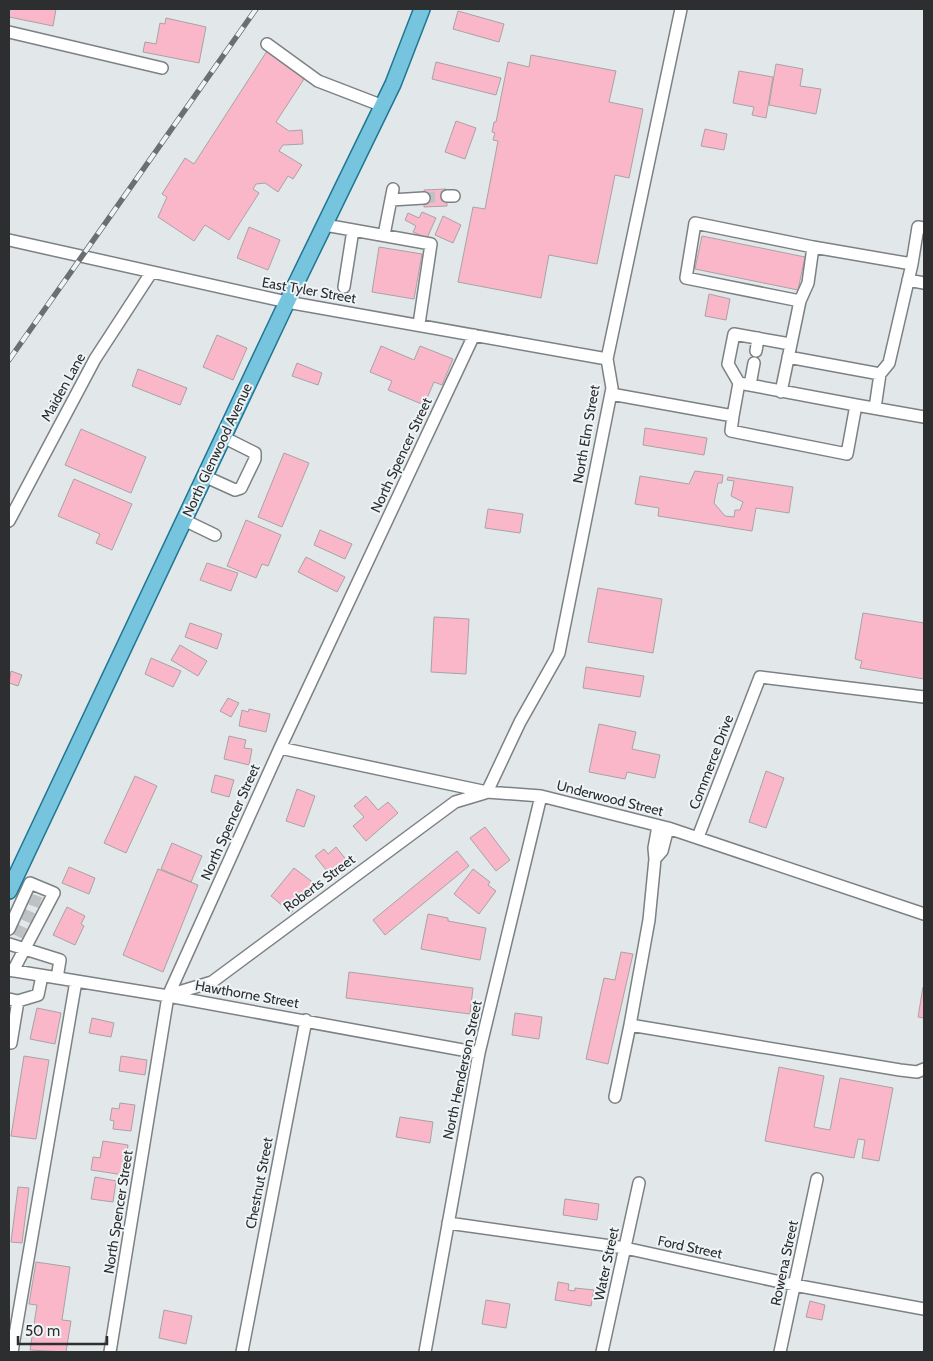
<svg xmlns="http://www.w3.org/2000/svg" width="933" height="1361" viewBox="0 0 933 1361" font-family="Cabin,sans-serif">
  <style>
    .building { fill: #fbb7ca; stroke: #a8a3a4 }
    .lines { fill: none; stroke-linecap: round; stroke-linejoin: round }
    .minor-tunnel { stroke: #bec2c4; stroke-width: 11; stroke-dasharray: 11 5.5; stroke-linecap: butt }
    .minor-casing { stroke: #7d8183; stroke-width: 14 }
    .major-casing { stroke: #207692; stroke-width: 18 }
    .minor { stroke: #fff; stroke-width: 11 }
    .major { stroke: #76c4de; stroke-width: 15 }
    .rail-casing { stroke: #6c6f71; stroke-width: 5.5 }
    .rail { stroke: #eff4f6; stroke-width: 4; stroke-dasharray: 11; stroke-linecap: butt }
    .labels { text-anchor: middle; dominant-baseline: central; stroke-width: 4; stroke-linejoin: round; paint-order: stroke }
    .street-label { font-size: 14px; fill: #2c2e2f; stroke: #eff4f6 }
  </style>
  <rect width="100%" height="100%" fill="#e2e7e9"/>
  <path class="building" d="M9,9H56L53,26L9,17Z
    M458,11L504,24L499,42L453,29Z
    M166,18L206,27L199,63L143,52L145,42L156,44L160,23L165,24Z
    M267,51L306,76L276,122L289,131L302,130L303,144L283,145L279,151L302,165L293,179L288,176L278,192L265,183L256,184L253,189L259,193L229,240L205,225L194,241L158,217L167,197L162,194L185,158L194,164Z
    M531,55L616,71L609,102L643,109L629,178L615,175L597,264L549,255L541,298L458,282L473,207L485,209L498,141L493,140L495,133L492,132L494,122H496L508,62L529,67Z
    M436,62L501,78L496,95L432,79Z
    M776,64L803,69L800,86L821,89L816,114L769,105Z
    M739,71L773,77L766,118L752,115L754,107L733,103Z
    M456,121L476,128L465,159L445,152Z
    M705,129L727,134L724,150L701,146Z
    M446,189L447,206L424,207V190Z
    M422,212L436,218L427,238L413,232L416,226L405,220L408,213L419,218Z
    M443,216L461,225L453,243L435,235Z
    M249,227L280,240L268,270L237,258Z
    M702,236L805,257L798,290L695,269Z
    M379,247L422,254L414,299L372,292Z
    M709,294L730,299L726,320L705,316Z
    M217,335L247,348L233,380L203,367Z
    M381,346L414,360L420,346L453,359L442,385L434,382L424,405L388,390L392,381L370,372Z
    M297,363L322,373L318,385L292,376Z
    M138,369L187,388L180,405L132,386Z
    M645,428L707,438L704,455L643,445Z
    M81,429L146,457L131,493L65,465Z
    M284,453L309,463L282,527L258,517Z
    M695,471L723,475L722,483H718L714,503L725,516L734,517L735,510H740L743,502L731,496L734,481L727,480L728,477L793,487L789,513L756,508L752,531L658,516L659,508L635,504L640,476L689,484Z
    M74,479L132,504L112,550L96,543L100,534L58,516Z
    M488,509L523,514L520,533L485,528Z
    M246,520L281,535L268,566L262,564L256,578L227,566Z
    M320,530L352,544L345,559L314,545Z
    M306,557L345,577L337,592L298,572Z
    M207,563L238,573L231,591L200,580Z
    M598,588L662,599L653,653L588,642Z
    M863,613L924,623V679L860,668L862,661L855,659Z
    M434,617L469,619L466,674L431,672Z
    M190,623L222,634L217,649L185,637Z
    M180,645L207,661L198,676L171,660Z
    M151,658L181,671L173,687L145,674Z
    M586,667L644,676L640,697L583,688Z
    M11,671L22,675L18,686L9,683Z
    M228,698L239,703L231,717L220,711Z
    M249,709L270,714L266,732L239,726L242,710L248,712Z
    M599,724L636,732L632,749L660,755L655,778L627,772L625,779L589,772Z
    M229,736L246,740L244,748L252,749L249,765L224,759Z
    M766,771L784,778L766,828L749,822Z
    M215,775L234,780L229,797L211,792Z
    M135,776L157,786L126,853L104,843Z
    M297,789L315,796L304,827L286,821Z
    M366,796L378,810L388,802L398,813L366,841L353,826L364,817L354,806Z
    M485,827L510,860L496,871L470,838Z
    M172,843L202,856L191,882L161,869Z
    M336,847L348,862L331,876L315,856L324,849L328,854Z
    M457,851L469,866L385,935L373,920Z
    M69,867L95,878L89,894L62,883Z
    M294,868L315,884L291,913L271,896Z
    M158,869L198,885L163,972L123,955Z
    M473,869L490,882L488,885L496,891L479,914L454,894Z
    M67,907L85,916L81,924L84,926L75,945L53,935Z
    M428,914L448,918V921L486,928L480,960L421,949Z
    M621,952L633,954L608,1064L586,1059L604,978L615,980Z
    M349,972L473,988L470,1014L346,998Z
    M923,987L924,988V1018L918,1017Z
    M37,1008L61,1013L55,1044L30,1039Z
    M515,1013L542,1017L539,1039L512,1035Z
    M92,1018L114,1023L111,1037L89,1033Z
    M24,1056L49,1060L36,1139L11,1136Z
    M121,1056L147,1060L145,1075L119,1071Z
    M779,1067L824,1076L814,1127L830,1130L840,1078L893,1088L879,1161L862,1158L865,1140L858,1139L854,1158L765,1141Z
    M120,1103L135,1105L131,1131L113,1129L114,1121L110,1120L112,1108L119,1109Z
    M400,1117L433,1122L430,1143L396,1137Z
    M103,1141L128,1145L124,1175L91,1170L93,1157L100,1158Z
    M95,1177L116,1181L113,1202L91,1199Z
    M18,1187L29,1188L22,1243L11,1242Z
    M565,1199L599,1204L597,1220L563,1215Z
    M36,1262L70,1267L62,1320L71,1321L66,1352L30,1350L37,1305L29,1304Z
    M558,1282L569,1284L568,1290L575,1291V1288L594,1290L591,1306L555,1300Z
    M486,1300L510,1304L506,1328L482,1324Z
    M810,1301L825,1305L822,1320L806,1317Z
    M164,1310L192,1316L186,1344L159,1338Z"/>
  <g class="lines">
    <path class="minor-tunnel" d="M424,198L447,196
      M30,899L44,904
      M23,914L36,920
      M15,929L30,936"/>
    <defs>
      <path id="minor" d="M9,32L162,68
        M267,44L318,81L383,106
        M447,196H454
        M391,200L424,198
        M325,225L431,244L419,324
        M384,235L393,189
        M9,240L287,302L607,359
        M912,264L918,227L924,228
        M908,280L924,283
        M344,287L353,230
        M756,351L758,338
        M788,357L880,374L889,363L912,264L813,247
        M739,383L728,364L734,334L790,344
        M750,385L754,363
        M781,392L800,301L808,283L813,247L695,223L686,278L800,301
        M611,394L733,416L739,383L856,405L847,454L731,431L733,416
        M856,405L924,417
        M875,408L880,374
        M204,476L235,490L241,488L255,459V453L223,437
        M184,520L215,535
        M9,521L95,359L151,273
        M280,748L487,792L541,796L668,828L924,914
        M487,792L520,722L559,653L612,388L607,359L681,9
        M658,826L654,848L655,859L662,851L668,828
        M698,837L760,677L924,697
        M9,929L30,883L54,893L13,971
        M9,944L60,960L57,978
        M9,970L168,996L479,1053
        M172,994L212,982L455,802L485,793
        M9,999L18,1001L11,1043H9
        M18,1001L38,995L42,976
        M630,1025L649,920L655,859
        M615,1097L630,1025L900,1070L917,1072L924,1069
        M448,1223L625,1248L794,1285L924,1309
        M12,1352L76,981
        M110,1352L168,996L280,748L474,335
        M242,1352L306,1020
        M425,1352L479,1053L541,796
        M602,1352L639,1183
        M780,1352L817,1179"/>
      <path id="major" d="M9,891L287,302L393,84L422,9"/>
    </defs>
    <use href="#minor" class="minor-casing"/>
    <use href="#major" class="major-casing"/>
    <use href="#minor" class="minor"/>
    <use href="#major" class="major"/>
    <defs>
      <path id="rail" d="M9,360L256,9"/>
    </defs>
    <use href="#rail" class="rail-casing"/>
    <use href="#rail" class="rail"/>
  </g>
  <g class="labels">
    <g class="street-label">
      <text transform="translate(309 290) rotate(10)">East Tyler Street</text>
      <text transform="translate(63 387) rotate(-61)">Maiden Lane</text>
      <text transform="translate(586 434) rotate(-80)">North Elm Street</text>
      <text transform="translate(217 450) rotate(-65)">North Glenwood Avenue</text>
      <text transform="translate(401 455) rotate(-65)">North Spencer Street</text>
      <text transform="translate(711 762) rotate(-69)">Commerce Drive</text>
      <text transform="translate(610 798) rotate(14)">Underwood Street</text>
      <text transform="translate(230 822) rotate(-66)">North Spencer Street</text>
      <text transform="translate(319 883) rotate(-37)">Roberts Street</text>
      <text transform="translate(247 994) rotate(10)">Hawthorne Street</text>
      <text transform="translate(462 1070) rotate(-78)">North Henderson Street</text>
      <text transform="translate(259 1183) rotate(-79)">Chestnut Street</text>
      <text transform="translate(118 1212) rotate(-81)">North Spencer Street</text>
      <text transform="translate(690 1247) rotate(12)">Ford Street</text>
      <text transform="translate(784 1263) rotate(-78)">Rowena Street</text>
      <text transform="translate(606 1264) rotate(-78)">Water Street</text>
    </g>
  </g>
  <rect width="933" height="1361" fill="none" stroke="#2c2e2f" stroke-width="20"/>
  <path d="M18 1336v8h89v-8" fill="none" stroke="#2c2e2f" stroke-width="2.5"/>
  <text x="25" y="1336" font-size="15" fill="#2c2e2f" stroke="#eff4f6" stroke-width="4" paint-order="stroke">50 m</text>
</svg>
